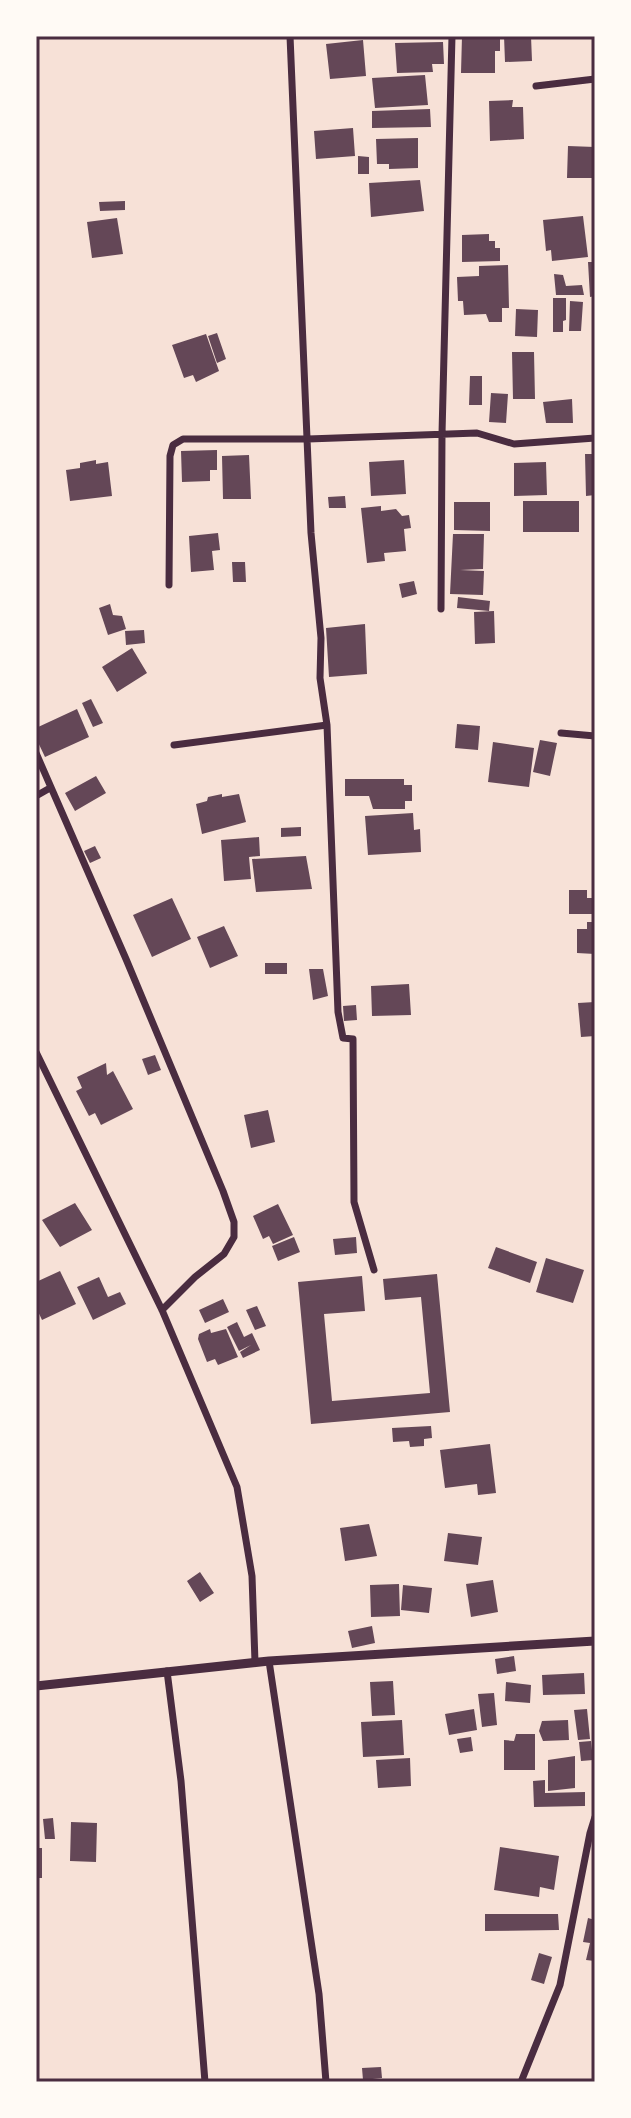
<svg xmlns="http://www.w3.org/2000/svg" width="631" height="2118" viewBox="0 0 631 2118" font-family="'Crimson Pro',serif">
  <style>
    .building { fill: #644757 }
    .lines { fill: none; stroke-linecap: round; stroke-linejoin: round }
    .minor { stroke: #4a2c40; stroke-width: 7 }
    .tertiary { stroke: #4a2c40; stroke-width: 9 }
    .neatline { fill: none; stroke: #4a2c40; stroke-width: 3 }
  </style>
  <rect width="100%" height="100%" fill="#f7e1d7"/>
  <path class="building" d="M462,36H500V51H495V73H461Z
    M504,36H531L532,61L505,62Z
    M363,40L366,76L330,79L326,44Z
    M443,42L444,64H432L433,72L397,73L395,43Z
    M425,75L428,105L375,108L372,78Z
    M513,100L512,107H523L524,139L490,141L489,101Z
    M430,109L431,127L372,128V111Z
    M353,128L355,156L316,159L314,131Z
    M418,138V168L389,169V164H377L376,139Z
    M568,146L595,147V178H567Z
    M358,156L369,157V174H358Z
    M420,180L424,211L371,217L369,183Z
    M125,201V210L100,211L99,202Z
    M583,216L588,257L552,261L551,250L546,251L543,220Z
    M117,218L123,254L92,258L87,222Z
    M489,234V241H495V248H500V261L462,262V235Z
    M588,262H595V296L590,297Z
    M508,265L509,308H502V322H489L486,314L464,315L463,301H458L457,277L479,276V266Z
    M554,274L563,275L566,286L582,285L584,295H556Z
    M553,298H566V320L563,321V332H553Z
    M570,301L583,302L581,331H569Z
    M516,309L538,310L537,337L515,336Z
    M217,333L226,359L217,363L208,336Z
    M206,334L219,371L196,382L193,375L184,378L172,345Z
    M512,352H534L535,399H513Z
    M470,376H482V405H469Z
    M491,393L508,394L506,423L489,422Z
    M572,399L573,423H546L543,402Z
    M217,450V470H210V481L182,482L181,451Z
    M585,454H595V495L586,496Z
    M249,455L251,499H223L222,456Z
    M96,460V464L108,462L112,496L70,501L66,470L80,468V463Z
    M404,460L406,494L371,496L369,462Z
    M546,462L547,495L514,496V463Z
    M345,496L346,508H329L328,497Z
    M523,501H579V532H523Z
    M454,502H490V531L454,530Z
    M381,506V511L396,509L402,516L409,515L411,528L404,529L406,551L384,553L385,561L367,563L361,508Z
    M218,533L220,550L212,551L214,570L191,572L189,536Z
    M453,534H484L483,569L460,570L484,571L483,595L450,594Z
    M232,562H245L246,582H233Z
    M414,581L417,594L402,598L399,584Z
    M458,597L490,601L489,611L457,608Z
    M110,604L113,615L122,616L126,629L108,635L99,608Z
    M494,611L495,643L475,644L474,612Z
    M365,624L367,674L329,677L326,628Z
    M144,630L145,643L126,645L125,631Z
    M132,648L147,673L117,692L102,667Z
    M91,699L103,723L93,727L82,703Z
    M77,709L89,737L45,757L36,738V728Z
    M457,724L480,726L478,750L455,748Z
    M540,740L557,743L550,776L533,772Z
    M493,742L534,748L529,787L488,782Z
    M96,776L106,793L75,811L65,793Z
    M345,779H404V785H412V801H405V809H373L369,796H345Z
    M222,794V797L239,794L246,822L202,834L196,804L207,801L208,797Z
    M413,813L414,830L420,829L421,852L368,855L365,816Z
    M301,827V836L281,837V828Z
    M259,837L260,856L249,857L251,879L224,881L221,840Z
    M95,846L101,858L90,863L84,851Z
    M306,856L312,889L256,892L252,859Z
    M569,890H587V898H592L593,914H569Z
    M172,898L191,939L152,957L133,915Z
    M587,922H595V954L577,953V929H587Z
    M224,926L238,956L210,968L197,937Z
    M265,963H287V974H265Z
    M309,969H323L328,996L313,1000Z
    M409,984L411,1015L372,1016L371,986Z
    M595,1002V1036L581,1037L578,1003Z
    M356,1005L357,1020L344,1021L343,1006Z
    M155,1055L161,1070L148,1075L142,1059Z
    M106,1063L107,1075L113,1071L133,1109L101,1125L95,1113L89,1116L76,1091L82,1088L77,1077Z
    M268,1110L275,1142L251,1148L244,1115Z
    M75,1203L92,1230L60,1247L42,1220Z
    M278,1204L293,1235L273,1244L269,1236L263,1239L253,1216Z
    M294,1237L300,1252L278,1261L272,1246Z
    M356,1237L357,1253L335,1255L333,1239Z
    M496,1247L537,1262L530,1283L488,1268Z
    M546,1258L584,1270L573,1303L536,1292Z
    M60,1271L76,1304L42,1320L36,1307V1282Z
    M437,1274L450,1412L311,1424L298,1282L362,1276L365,1311L324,1314L332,1401L430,1393L421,1297L385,1300L383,1279Z
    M99,1277L108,1297L120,1292L126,1304L93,1320L77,1287Z
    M223,1299L229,1312L205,1323L199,1310Z
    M257,1306L266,1326L255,1330L246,1310Z
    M237,1322L244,1337L252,1333L260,1350L243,1358L240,1352L251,1345L239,1351L227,1327Z
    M210,1329L211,1333L226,1329L238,1357L218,1365L215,1359L207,1362L198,1339L199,1334Z
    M431,1426L432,1438L424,1439V1446L410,1447L409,1441L393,1442L392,1428Z
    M490,1444L496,1493L478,1495L477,1484L445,1488L440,1450Z
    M369,1524L377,1556L345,1561L340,1528Z
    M448,1533L482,1537L478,1565L444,1561Z
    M200,1572L214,1593L200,1602L187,1581Z
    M493,1580L498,1612L471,1617L466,1584Z
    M399,1584L400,1616L371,1617L370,1585Z
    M403,1585L432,1588L429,1613L401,1610Z
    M372,1626L375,1643L352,1648L348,1631Z
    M514,1656L516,1671L497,1674L495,1659Z
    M584,1673L585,1694L543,1695L542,1675Z
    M393,1681L395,1715L372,1716L370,1682Z
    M506,1682L531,1685L530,1703L505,1701Z
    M494,1693L497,1725L482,1727L478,1694Z
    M474,1709L477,1730L449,1735L445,1714Z
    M587,1709L590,1739L578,1740L574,1710Z
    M402,1720L404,1755L363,1757L361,1722Z
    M568,1720L569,1740L543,1741L539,1731L542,1721Z
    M516,1734H535V1770H504V1740L514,1741Z
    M471,1737L473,1751L460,1753L457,1739Z
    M591,1741L593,1760L581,1761L579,1742Z
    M575,1756V1788L548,1791V1760Z
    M410,1758L411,1786L378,1788L376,1760Z
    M545,1780V1793L585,1792V1806L534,1807L533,1781Z
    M53,1818L55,1839H45L43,1819Z
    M71,1822L97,1823L96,1862L70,1861Z
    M500,1847L559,1856L554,1890L540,1887L539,1897L494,1890Z
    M36,1848H42V1878H36Z
    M485,1914H558L559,1930L485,1931Z
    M588,1918L595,1920V1961L586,1960L590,1943L583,1942Z
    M539,1953L552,1957L544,1984L531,1980Z
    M381,2067L382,2078L363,2080L362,2068Z"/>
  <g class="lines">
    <path class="minor" d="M290,36L311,533L321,638L320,678L327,725L338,1012L343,1038L353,1039L354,1202L374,1270
      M536,86L595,79
      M169,585L170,456L173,445L183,439H308L477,433L514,444L595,438
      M441,609L442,434L452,36
      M561,733L595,736
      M174,745L327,725
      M36,753L126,959L223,1191L234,1222V1237L224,1254L195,1277L162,1310
      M36,796L50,788
      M36,1052L162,1310L237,1487L252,1576L255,1662
      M269,1661L319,1994L326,2082
      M167,1671L181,1781L205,2082
      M521,2082L560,1985L590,1833L595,1817"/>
    <path class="tertiary" d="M36,1686L269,1661L595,1641"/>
  </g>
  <rect width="631" height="2118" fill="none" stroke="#fffaf5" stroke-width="76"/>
  <rect x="38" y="38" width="555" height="2042" class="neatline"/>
</svg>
